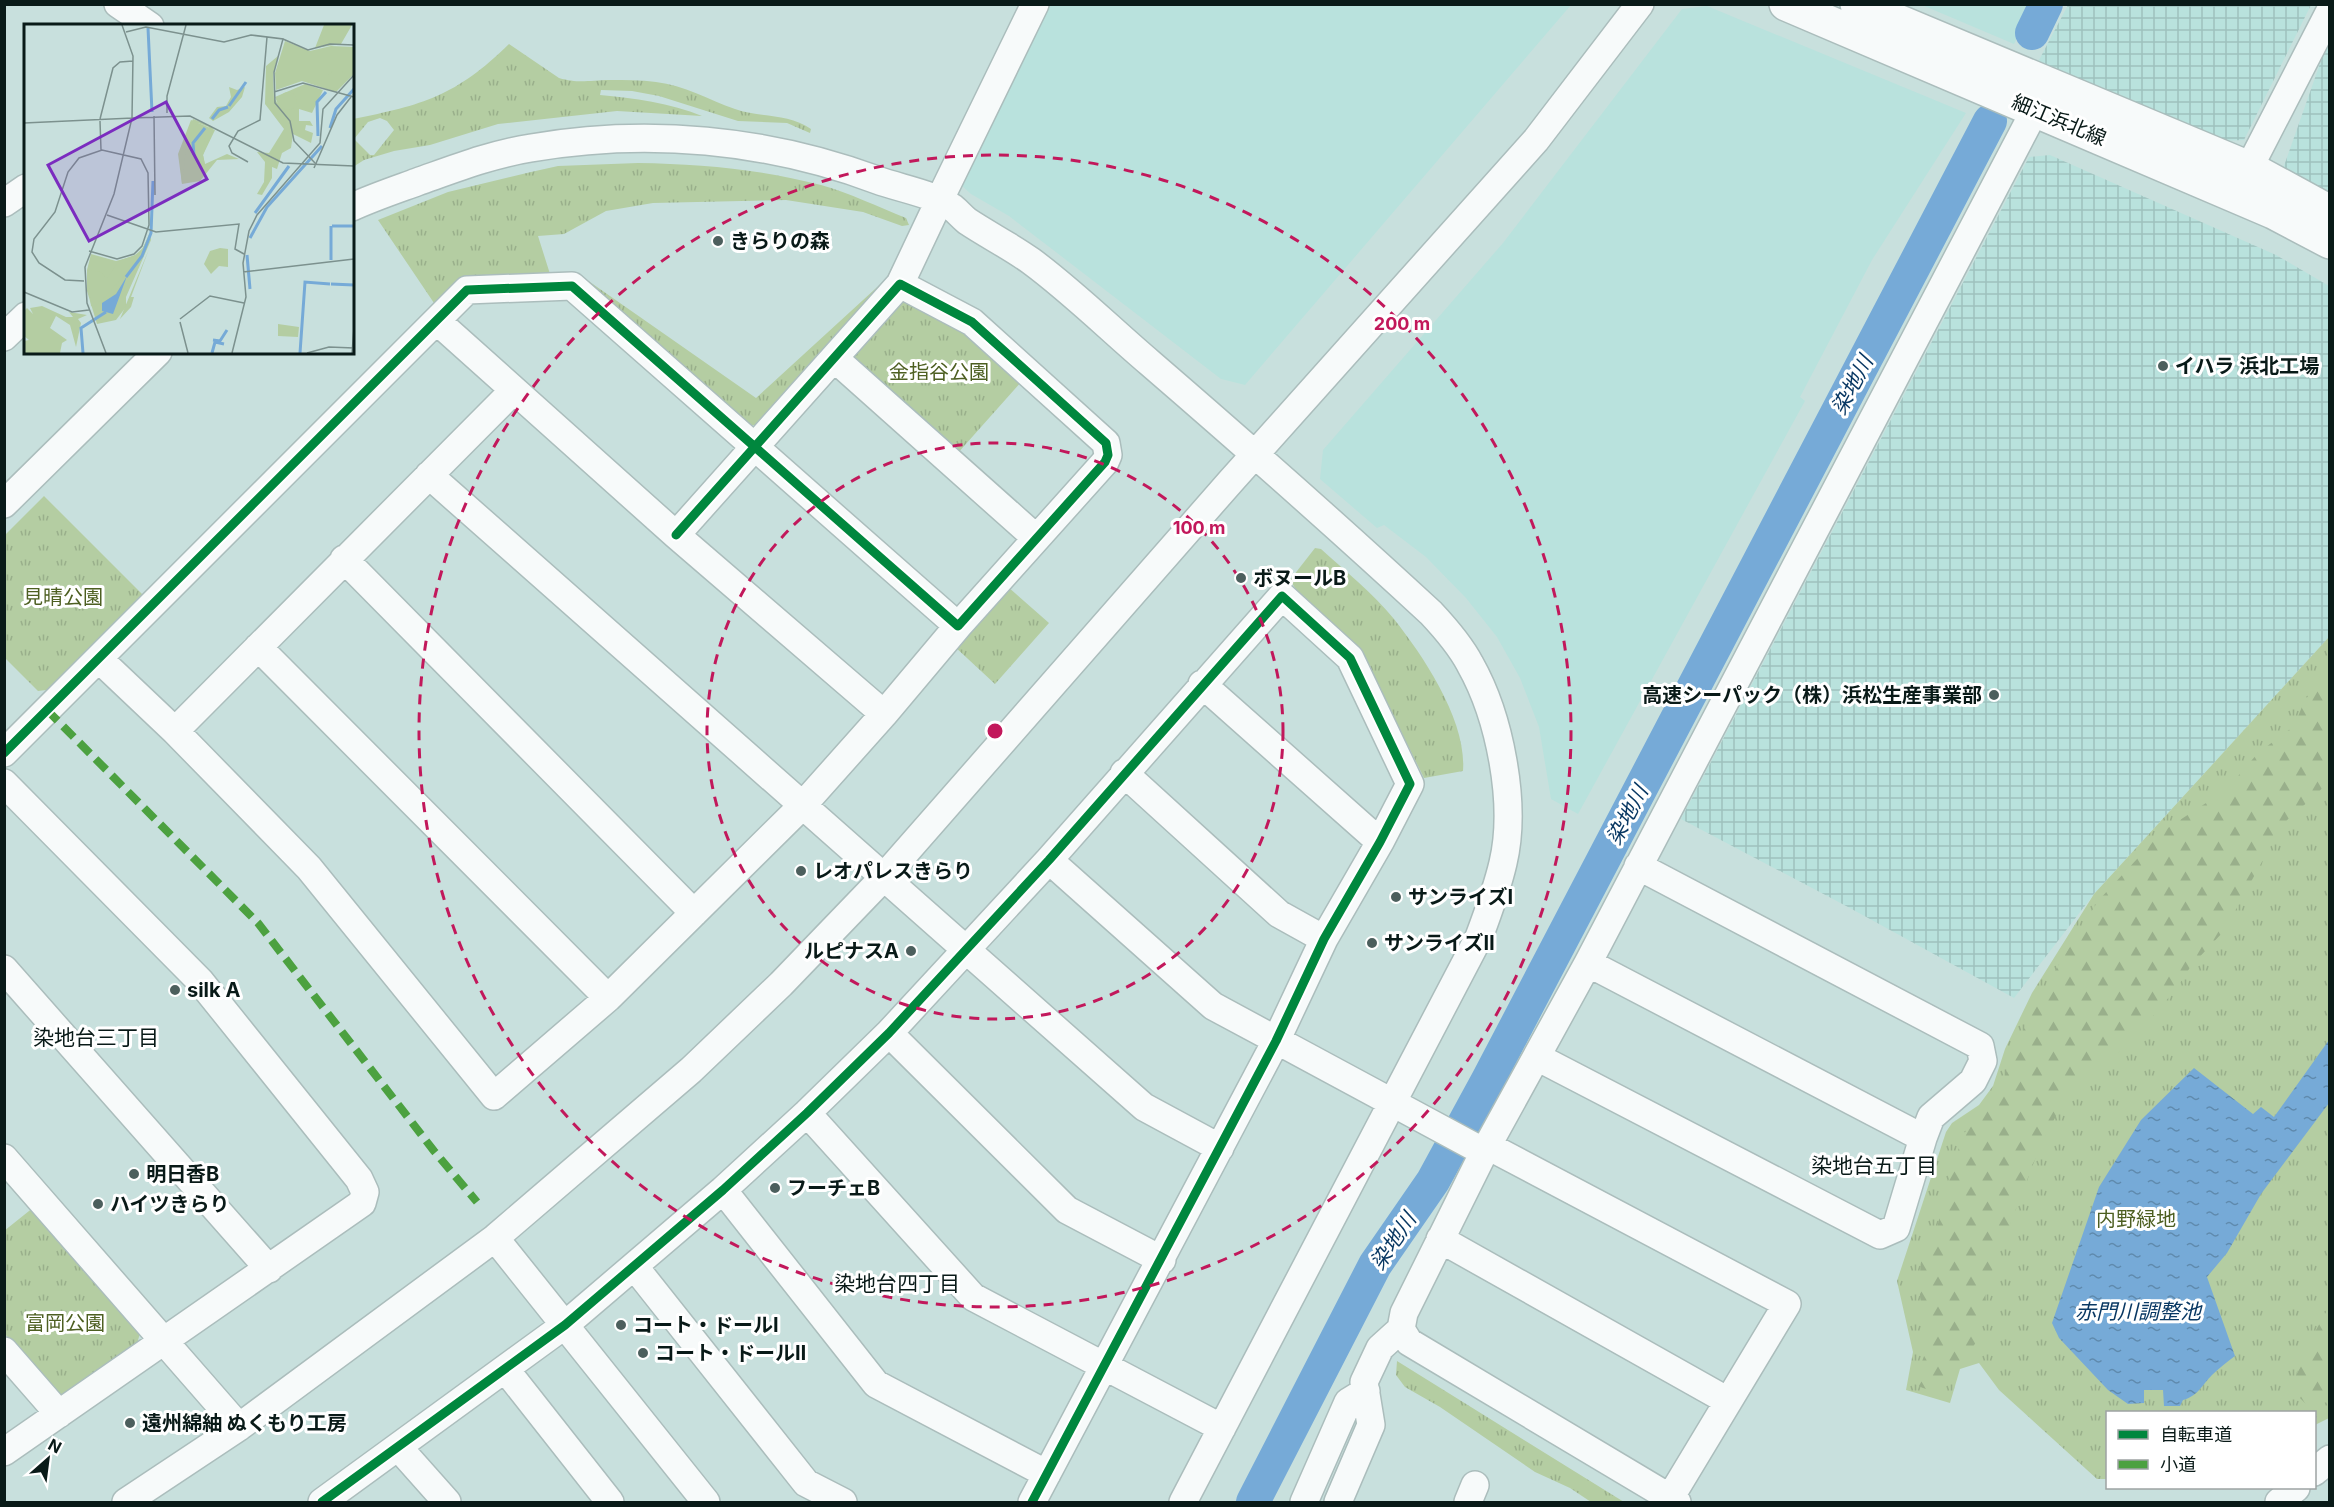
<svg xmlns="http://www.w3.org/2000/svg" width="2334" height="1507" viewBox="0 0 2334 1507" font-family="Inter,'Noto Sans JP',sans-serif">
  <style>
    .built { fill: #b9e2dd }
    .industrial { fill: url(#industrial-grid) }
    .grass { fill: url(#grass-tufts); fill-rule: evenodd }
    .forest { fill: url(#forest-firs) }
    .water { fill: url(#water-ripples) }
    .lines { fill: none; stroke-linecap: round; stroke-linejoin: round }
    .river { stroke: #76aad7; stroke-width: 34 }
    .minor-casing { stroke: #abbdbc; stroke-width: 30 }
    .major-casing { stroke: #abbdbc; stroke-width: 36 }
    .minor { stroke: #f7fafa; stroke-width: 27 }
    .major { stroke: #f7fafa; stroke-width: 33 }
    .quiet { stroke: #4ca140; stroke-width: 8; stroke-dasharray: 15 8; stroke-linecap: butt }
    .cycleway-casing { stroke: #fff; stroke-width: 13 }
    .cycleway { stroke: #00873e; stroke-width: 9 }
    .ring { fill: none; stroke: #c2185b; stroke-width: 3; stroke-dasharray: 10 8 }
    .poi-dot { fill: #4c5f5d; stroke: #fff; stroke-width: 2 }
    .labels { text-anchor: middle; dominant-baseline: central; stroke-width: 6; stroke-linejoin: round; paint-order: stroke }
    .street-label { font-size: 20px; fill: #091a18; stroke: #fff }
    .poi-label { font-size: 20px; font-weight: bold; fill: #091a18; stroke: #fff; text-anchor: start }
    .park-label { font-size: 20px; fill: #4d5f21; stroke: #fff }
    .water-label { font-size: 21px; font-style: italic; fill: #093863; stroke: #fff }
    .neighbourhood-label { font-size: 21px; fill: #091a18; stroke: #fff }
    .inset-river { fill: none; stroke: #76aad7; stroke-width: 3 }
    .inset-road { fill: none; stroke: #7c918e; stroke-width: 1.5 }
    .view { fill: #7b2cbf; fill-opacity: 0.15; stroke: #7b2cbf; stroke-width: 3 }
    .inset-edge { fill: none; stroke: #091a18; stroke-width: 3 }
    .centre { fill: #c2185b; stroke: #fff; stroke-width: 3 }
    .ring-label { font-size: 18px; text-anchor: middle; font-weight: bold; fill: #c2185b; stroke: #fff; stroke-width: 6; stroke-linejoin: round; paint-order: stroke }
  </style>
  <defs>
    <pattern id="industrial-grid" width="8" height="8" patternUnits="userSpaceOnUse" patternTransform="scale(1.5)"><rect width="8" height="8" fill="#b9e2dd"/><path d="M0 4h8M4 0v8" fill="none" stroke="#9ec1bd"/></pattern>
    <pattern id="grass-tufts" width="24" height="20" patternUnits="userSpaceOnUse" patternTransform="scale(1.5)"><rect width="24" height="20" fill="#b4cda2"/><path d="M3 7l-1-3M5 7V3M7 7l1-3M15 17l-1-3M17 17v-4M19 17l1-3" fill="none" stroke="#99af8b"/></pattern>
    <pattern id="forest-firs" width="22" height="20" patternUnits="userSpaceOnUse" patternTransform="scale(1.5)"><rect width="22" height="20" fill="#b4cda2"/><path d="M5 1l3.5 6h-7zM16 11l3.5 6h-7z" fill="#99af8b"/></pattern>
    <pattern id="water-ripples" width="26" height="14" patternUnits="userSpaceOnUse" patternTransform="scale(1.5)"><rect width="26" height="14" fill="#76aad7"/><path d="M2 4q2-2 4 0t4 0M15 11q2-2 4 0t4 0" fill="none" stroke="#5f8aad"/></pattern>
  </defs>
  <rect width="100%" height="100%" fill="#c8e0dd"/>
  <path class="built" d="M1049,5H1571L1245,385L1221,379L1009,216L971,194L960,184Z
    M1922,5H2034L2014,44Z
    M1707,6L1966,113L1872,260L1800,397L1805,401L1578,814L1551,799L1539,727L1520,678L1497,637L1466,598L1426,557L1384,525L1377,528L1320,479L1323,450L1503,243L1682,9Z"/>
  <path class="industrial" d="M2068,5H2311L2244,140L2217,141L2038,62Z
    M2329,38V207L2278,183Z
    M2050,155L2276,255L2329,286V637L2094,894L2014,998L1848,907L1681,819L2029,157Z"/>
  <path class="grass" d="M509,44L559,78C580,84 589,80 610,80C625,80 641,80 656,82C684,85 709,100 735,109C760,118 788,113 811,129L810,133L787,123L738,121L659,96L632,91L601,90L600,95C633,98 671,103 702,116L617,111L498,124L430,145L394,151L364,160L353,167V119C423,105 456,96 509,44ZM380,118L387,121L394,130L374,155H370L354,139L368,122Z
    M638,163C700,164 760,169 821,185C850,193 878,207 906,218L909,225L902,226L863,212L786,200L653,203L606,211L564,234L538,236L550,274L577,273L756,398L886,279L892,267L895,269L889,281L760,425H744L575,275L436,306L378,220L448,192L531,172L558,166Z
    M909,301L964,329L1023,380L957,454L855,363L854,346L892,303Z
    M44,496L145,597L55,689L38,691L5,658L4,536Z
    M1315,548L1321,549C1345,571 1373,593 1394,619C1424,657 1467,721 1463,771L1424,778L1359,647L1302,599L1290,580Z
    M1007,586L1049,623L995,684L954,646Z
    M2329,637V1418L2315,1425L2314,1412H2108L2107,1479H2097L1999,1390L1979,1363L1960,1369L1950,1403L1906,1390L1913,1352L1897,1281L1946,1132L1952,1123L1979,1105L1993,1086L2005,1049L2032,993L2094,894Z
    M34,1207L141,1330L136,1347L69,1398L57,1395L5,1334L4,1231Z
    M1397,1361L1624,1502H1591L1570,1488L1535,1472L1440,1407L1405,1387L1396,1375Z"/>
  <path class="forest" d="M2329,665L2328,780C2316,800 2296,808 2281,827L2224,931L2191,966L2176,989L2147,1023L2110,1061L2080,1082L2060,1108L2039,1149L1993,1269L1985,1289L1986,1303L1978,1340L1942,1386C1931,1392 1924,1390 1914,1383L1927,1348L1929,1327L1922,1310L1919,1289L1921,1259L1936,1232L1950,1174L1964,1133L1986,1111L2000,1089L2013,1053L2039,997L2098,901L2163,831L2226,790L2258,753L2294,726L2304,702Z
    M2329,1307V1402L2307,1405L2297,1395L2293,1382L2312,1337Z"/>
  <path class="water" d="M2329,1040V1103L2261,1194L2227,1253L2207,1277L2235,1356C2227,1362 2219,1368 2212,1375C2202,1385 2198,1396 2183,1400L2180,1406H2164L2163,1390H2144V1403L2128,1404L2108,1390L2059,1338L2052,1323L2099,1187L2141,1120L2194,1068L2253,1114L2261,1107L2274,1117Z"/>
  <g class="lines">
    <path class="river" d="M2032,33L2046,4
      M1253,1502L1375,1265L1433,1181L1488,1080L1990,121"/>
    <defs>
      <path id="minor" d="M118,4L150,26
        M2249,168L2330,11
        M939,201L1035,4
        M4,203L26,188
        M352,207C374,197 395,190 417,182C454,169 492,154 531,148C647,128 767,139 877,180C902,189 931,193 953,208C958,212 962,217 967,221C988,235 1010,246 1031,261C1073,292 1110,329 1150,363C1245,445 1339,528 1431,613C1446,629 1460,645 1470,664C1500,717 1517,804 1503,863C1497,889 1488,913 1479,937L1183,1502
        M900,284L935,210
        M438,322L676,535L884,714
        M4,337L26,316
        M834,358L1036,538
        M429,475L1144,1107L1220,1148
        M4,504L158,352
        M344,559L694,913
        M258,647L608,998
        M99,659L175,731L309,868L494,1096L608,998L802,806L884,714L958,626
        M1202,684L1380,842
        M175,731L513,391
        M4,753L467,290L572,286L958,626L1105,462L1108,455L1106,443L972,322L900,284L676,535
        M1124,773L1279,914L1324,939
        M4,783L200,981L359,1179L365,1192L362,1203L4,1452
        M1049,860L1213,1006L1484,1152
        M1638,866L1980,1046L1983,1061L1973,1081L1931,1117L1923,1138
        M4,969L269,1269
        M889,1033L1067,1210L1162,1260
        M1537,1057L1880,1235L1896,1228L1923,1138L1588,963
        M807,1113L973,1297L1222,1428
        M1488,1146L1787,1304L1670,1498
        M4,1158L239,1427
        M723,1190L876,1384L1047,1474
        M495,1238L706,1502
        M1440,1239L1728,1401
        M634,1266L806,1483L843,1502
        M4,1351L59,1414
        M506,1370L610,1502
        M399,1448L447,1502
        M2314,1472L2330,1459
        M126,1502L239,1427L495,1238L691,1070L781,984L883,878L1231,481L1536,140L1640,4
        M322,1502L565,1325L723,1190L807,1113L889,1033L1049,860L1282,596L1350,658L1410,784L1380,842L1324,939L1276,1041L1032,1502
        M1304,1502L1348,1402L1366,1391
        M1338,1502L1371,1425L1364,1382L1380,1348L1401,1329
        M1468,1502L1475,1485
        M1677,1502L1409,1342L1401,1329L1404,1313L1484,1152L1588,963L2035,110
        M2279,1502L2296,1488"/>
      <path id="major" d="M1786,4L2273,212L2330,242
        M1857,4L2249,168L2330,212"/>
    </defs>
    <use href="#minor" class="minor-casing"/>
    <use href="#major" class="major-casing"/>
    <use href="#minor" class="minor"/>
    <use href="#major" class="major"/>
    <path class="quiet" d="M47,710L258,923L434,1151L477,1202"/>
    <defs>
      <path id="cycleway" d="M4,753L467,290L572,286L958,626L1105,462L1108,455L1106,443L972,322L900,284L676,535
        M322,1502L565,1325L723,1190L807,1113L889,1033L1049,860L1282,596L1350,658L1410,784L1380,842L1324,939L1276,1041L1032,1502"/>
    </defs>
    <use href="#cycleway" class="cycleway-casing"/>
    <use href="#cycleway" class="cycleway"/>
  </g>
  <g class="ring">
    <circle cx="995" cy="731" r="288"/>
    <circle cx="995" cy="731" r="576"/>
  </g>
  <g class="poi-dot">
    <circle cx="718" cy="241" r="6"/>
    <circle cx="2163" cy="366" r="6"/>
    <circle cx="1241" cy="578" r="6"/>
    <circle cx="1994" cy="695" r="6"/>
    <circle cx="801" cy="871" r="6"/>
    <circle cx="1396" cy="897" r="6"/>
    <circle cx="1372" cy="943" r="6"/>
    <circle cx="911" cy="951" r="6"/>
    <circle cx="175" cy="990" r="6"/>
    <circle cx="134" cy="1174" r="6"/>
    <circle cx="775" cy="1188" r="6"/>
    <circle cx="98" cy="1204" r="6"/>
    <circle cx="621" cy="1325" r="6"/>
    <circle cx="643" cy="1353" r="6"/>
    <circle cx="130" cy="1423" r="6"/>
  </g>
  <g class="labels">
    <g class="street-label">
      <text transform="translate(2059 120) rotate(23)">細江浜北線</text>
    </g>
    <g class="poi-label">
      <text x="730" y="241">きらりの森</text>
      <text x="2175" y="366">イハラ 浜北工場</text>
      <text x="1253" y="578">ボヌールB</text>
      <text x="1982" y="695" text-anchor="end">高速シーパック（株）浜松生産事業部</text>
      <text x="813" y="871">レオパレスきらり</text>
      <text x="1408" y="897">サンライズⅠ</text>
      <text x="1384" y="943">サンライズⅡ</text>
      <text x="899" y="951" text-anchor="end">ルピナスA</text>
      <text x="187" y="990">silk A</text>
      <text x="146" y="1174">明日香B</text>
      <text x="787" y="1188">フーチェB</text>
      <text x="110" y="1204">ハイツきらり</text>
      <text x="633" y="1325">コート・ドールⅠ</text>
      <text x="655" y="1353">コート・ドールⅡ</text>
      <text x="142" y="1423">遠州綿紬 ぬくもり工房</text>
    </g>
    <g class="park-label">
      <text x="939" y="372">金指谷公園</text>
      <text x="63" y="597">見晴公園</text>
      <text x="2136" y="1219">内野緑地</text>
      <text x="65" y="1323">富岡公園</text>
    </g>
    <g class="water-label">
      <text transform="translate(1852 385) rotate(-62)">染地川</text>
      <text transform="translate(1627 815) rotate(-62)">染地川</text>
      <text transform="translate(1393 1241) rotate(-56)">染地川</text>
      <text x="2138" y="1311">赤門川調整池</text>
    </g>
    <g class="neighbourhood-label">
      <text x="96" y="1037">染地台三丁目</text>
      <text x="1874" y="1165">染地台五丁目</text>
      <text x="897" y="1283">染地台四丁目</text>
    </g>
  </g>
  <g transform="translate(24 24)">
    <rect width="330" height="330" fill="#c8e0dd"/>
    <path d="M261,17L286,27L307,22L330,23V50L312,68L278,57L252,66L251,49ZM281,60L299,66L288,89L275,85V100L257,87L251,73ZM167,96L191,106L179,131L181,140L203,130L215,135L193,136L176,157L158,160L154,130ZM126,208L127,216L102,273V283L92,296L73,300L63,267V246L67,230L92,237L110,232L119,224Z" fill="#b4cda2"/>
    <path d="M300,1H328L317,20L291,24ZM254,32L249,50L250,75L272,97H286L289,102L282,101L281,106L289,109L287,119L269,110L267,124L258,129L253,145L248,143V154L238,171L233,170L240,158L241,138L233,128L245,129L260,105L241,80L242,42ZM205,63L213,66L221,63L218,73L205,88L189,97L185,94L193,83L202,82L207,73ZM169,95L187,102L189,104L179,131L181,141L191,138L178,149L176,129L185,103L174,99L163,116L158,160L155,130ZM127,208L116,235L71,283L67,282L63,246L76,248L83,254L95,237L116,229ZM196,224L204,225V243L195,242L187,250L180,240L186,227ZM125,225L107,273H110L107,283L96,295ZM18,282L42,293H49L45,288L63,291L54,295L57,299L52,323L46,301L32,292L26,304L43,316L38,319L36,329H0V317L5,316L0,312V287L3,284L9,290L6,284Z" fill="#b4cda2"/>
    <path d="M330,24V47L325,52L315,41ZM313,43L322,51L308,65L299,56ZM255 77a9 9 0 1 1 18 0a9 9 0 1 1-18 0ZM254,300L275,303L274,313L254,312Z" fill="#b4cda2"/>
    <path d="M103,252L89,290L78,287V279L92,270Z" fill="#76aad7"/>
    <path class="inset-river" d="M124,4L128,88M205,82L222,58M188,95L195,86L204,83M306,104L312,85L330,65M294,112L293,78L302,68M170,131L169,119L181,104M231,189L265,142M307,202V236M308,202H330M226,214L243,183L298,122M223,231L226,265M102,253L118,232L127,209L129,157M307,260L330,261M189,316L196,317L203,306M59,329L57,304L82,288M188,329L191,318L200,320M276,329L281,258L306,260"/>
    <path class="inset-road" d="M98,1L109,32L108,94L166,92L259,139L330,142M102,8L122,3L200,18L227,11L259,15L250,48L251,79L266,97L270,117L291,139M259,15L284,26L306,20L330,21M250,68L279,59L330,73M143,89V72L162,1M130,92L131,171M76,95L89,44L96,38L109,37M76,97L77,126M0,99L108,94L90,170L61,243L63,279L82,329M224,138L208,129L205,122L214,107L236,96L243,13M290,144L313,91L327,73M83,191L132,208L215,200L211,225L220,230M219,248L330,235M60,257L41,256L15,239L8,228L10,215L31,188L44,148L55,134L78,126L117,135L124,149L125,201L118,222L110,230L93,235L65,227M0,268L48,288L65,286M156,295L186,272L220,279M156,298L164,329M208,329L222,273L219,239L225,207L233,191L296,119L299,85L330,51M283,329L305,323L330,324M328,329L330,304"/>
    <path class="view" d="M142,78L183,155L65,217L24,141Z"/>
    <rect width="330" height="330" class="inset-edge"/>
  </g>
  <circle cx="995" cy="731" r="9" class="centre"/>
  <g class="ring-label">
    <text x="1402" y="330">200 m</text>
    <text x="1199" y="534">100 m</text>
  </g>
  <rect width="2334" height="1507" fill="none" stroke="#091a18" stroke-width="12"/>
  <rect x="2106" y="1411" width="210" height="78" fill="#ffffff" stroke="#9da3a3" stroke-width="1.5"/>
  <rect x="2118" y="1430" width="30" height="9" fill="#00873e" stroke="#9da3a3" stroke-width="1.5"/>
  <text x="2160" y="1441" font-size="18" fill="#091a18">自転車道</text>
  <rect x="2118" y="1460" width="30" height="9" fill="#4ca140" stroke="#9da3a3" stroke-width="1.5"/>
  <text x="2160" y="1471" font-size="18" fill="#091a18">小道</text>
  <g transform="translate(48 1459) rotate(28)" stroke="#ffffff" stroke-width="4.5" paint-order="stroke">
  <path d="M0-4.5L10 22L0 15L-10 22Z" fill="#091a18"/>
  <text y="-9" font-size="16" font-weight="bold" text-anchor="middle" fill="#091a18">N</text>
  </g>
</svg>
